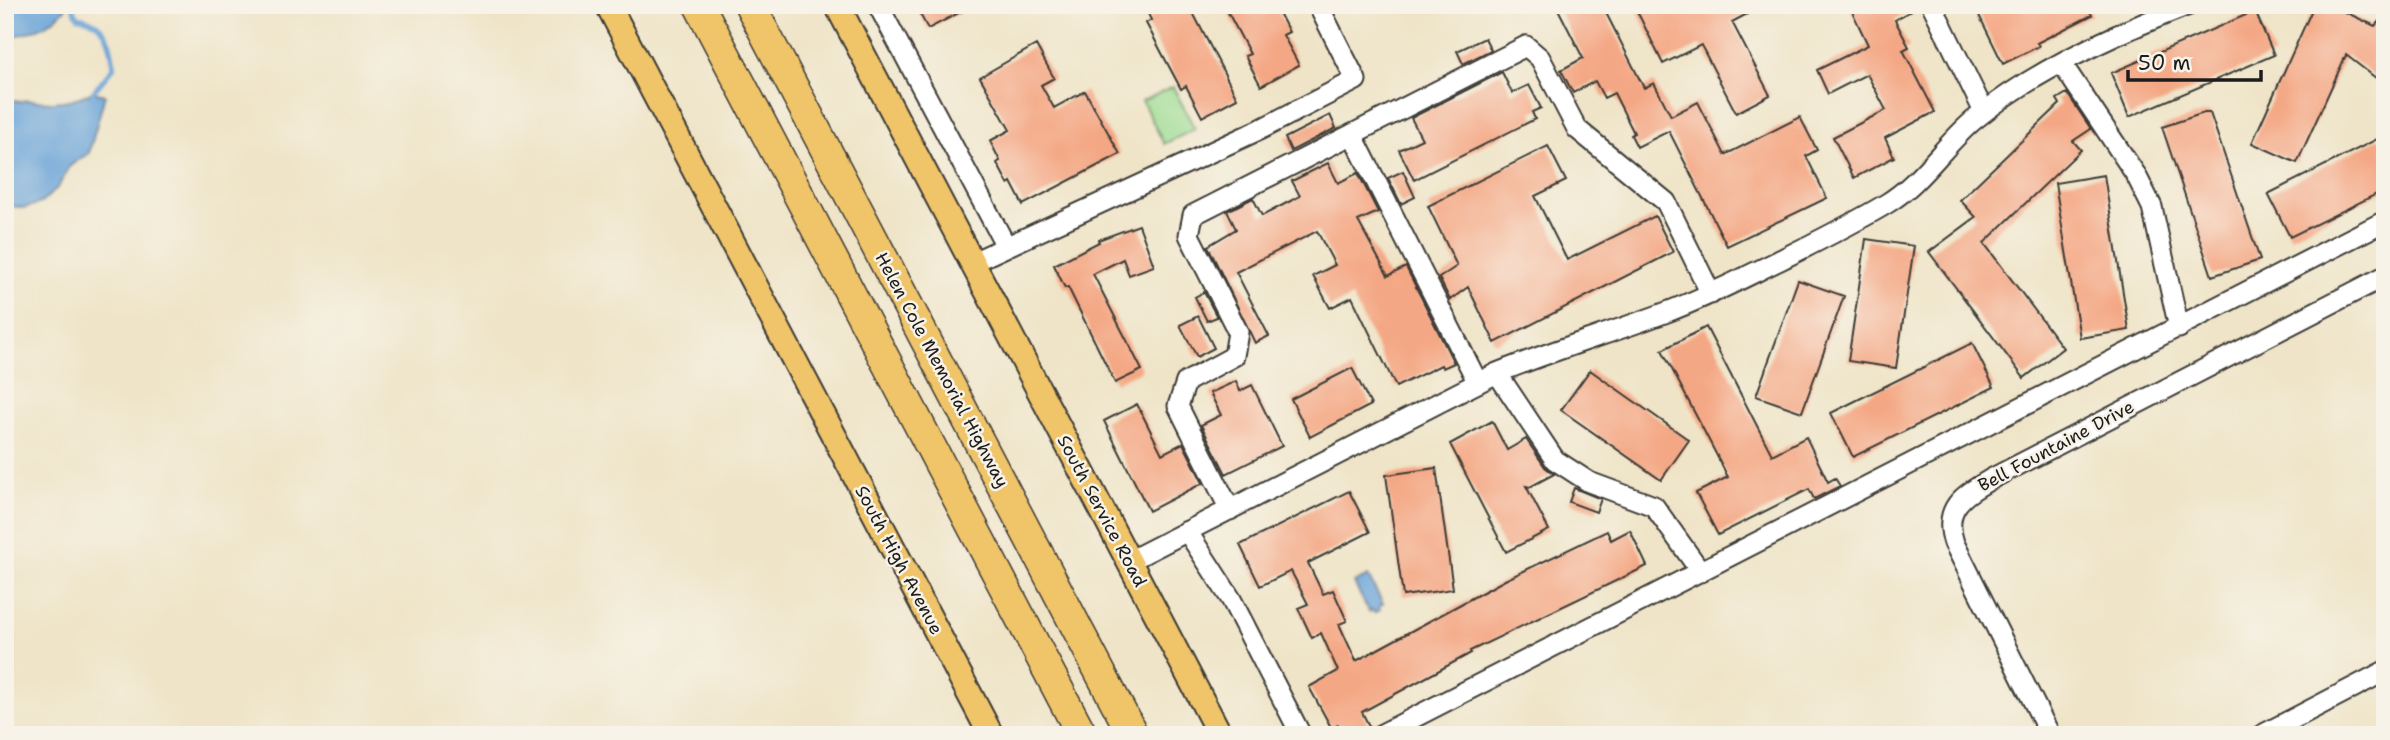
<svg xmlns="http://www.w3.org/2000/svg" width="2390" height="740" viewBox="0 0 2390 740" font-family="'Shantell Sans',sans-serif">
  <style>
    .green { fill: #9bdb91; stroke: #5c7c56; stroke-width: 2 }
    .water { fill: #68a3d8; stroke: #42607a; stroke-width: 2 }
    .lines { fill: none; stroke-linecap: round; stroke-linejoin: round }
    .stream { stroke: #68a3d8; stroke-width: 5 }
    .building { fill: #f4a784 }
    .minor-casing { stroke: #3c3a36; stroke-width: 23 }
    .major-casing { stroke: #3c3a36; stroke-width: 28 }
    .highway-casing { stroke: #3c3a36; stroke-width: 33 }
    .minor { stroke: #fff; stroke-width: 19 }
    .major { stroke: #f0c469; stroke-width: 24 }
    .highway { stroke: #f0c469; stroke-width: 30 }
    .labels { text-anchor: middle; dominant-baseline: central; stroke-width: 5; stroke-linejoin: round; paint-order: stroke }
    .street-label { font-size: 18px; fill: #1c1c1c; stroke: #f7f3e8 }
  </style>
  <rect width="100%" height="100%" fill="#f7f3e8"/>
  <filter id="ink" filterUnits="userSpaceOnUse"><feTurbulence type="fractalNoise" baseFrequency=".0143" numOctaves="2"/><feDisplacementMap in="SourceGraphic" scale="14" xChannelSelector="R" yChannelSelector="G"/><feConvolveMatrix kernelMatrix="1 2 1 2 8 2 1 2 1" color-interpolation-filters="sRGB"/></filter>
  <filter id="wash" filterUnits="userSpaceOnUse"><feTurbulence type="fractalNoise" baseFrequency=".00686" numOctaves="4" result="noise"/><feDisplacementMap in="SourceGraphic" scale="28" xChannelSelector="R" yChannelSelector="G"/><feGaussianBlur stdDeviation="1.57" result="paint"/><feColorMatrix in="noise" values="0 0 0 0 0 0 0 0 0 0 0 0 0 0 0 0 0 1.4 0 .05"/><feComposite in="paint" operator="in"/></filter>
  <g filter="url(#wash)">
    <rect width="100%" height="100%" fill="#efe4c7"/>
    <path class="green" d="M1173,87L1195,129L1164,144L1142,101Z"/>
    <path class="water" d="M5,5H68C52,27 31,33 5,38Z
      M93,92L105,95L89,153L70,166L58,187L41,203L24,208L5,205V98L20,102L25,100L52,102L71,100Z
      M1368,576L1383,604L1379,607L1380,610L1374,613L1372,610L1369,612L1354,583Z"/>
    <g class="lines">
      <path class="stream" d="M72,5L78,17C107,22 111,41 114,67L93,92"/>
    </g>
    <g id="blocks">
      <path class="building" d="M915,5H974L928,29Z
        M1144,5H1189L1237,98L1202,117L1186,86L1181,89L1146,23L1151,20Z
        M1224,5H1275L1289,32L1283,35L1299,65L1261,86L1245,56L1250,54Z
        M1556,5H1602L1644,88L1654,83L1671,116L1698,102L1725,155L1800,117L1817,150L1806,156L1827,198L1727,246L1669,131L1637,147L1631,135L1634,133L1614,93L1604,98L1595,81L1573,93L1561,70L1583,58Z
        M1634,5H1764L1732,22L1770,95L1736,113L1701,45L1663,64Z
        M1849,5H1920L1895,20L1909,47L1903,50L1935,112L1885,138L1894,157L1854,178L1833,137L1886,110L1867,74L1828,94L1817,70L1868,45Z
        M1974,5H2086L2092,15L2037,43L2039,46L2003,64Z
        M2314,5H2330L2375,26L2385,14V85L2346,55L2297,163L2252,143Z
        M2255,11L2274,55L2129,117L2111,73Z
        M1485,38L1491,50L1463,64L1457,51Z
        M1036,45L1054,78L1041,85L1054,108L1085,91L1120,154L1023,205L1011,182L1008,184L997,163L1000,161L990,141L1010,130L980,77Z
        M1502,72L1512,93L1529,85L1541,108L1532,112L1535,119L1414,180L1399,150L1422,139L1411,118Z
        M2067,93L2091,129L2073,141L2081,150L1984,243L2063,348L2024,378L1929,252L1976,217L1960,200L2060,104L2057,99Z
        M2204,113H2210L2260,260L2212,276L2162,127Z
        M1330,115L1336,128L1291,151L1285,138Z
        M2385,135V190L2290,237L2268,194Z
        M1548,146L1566,181L1535,196L1567,260L1655,216L1673,252L1495,343L1468,287L1450,300L1439,278L1457,266L1428,206Z
        M1328,163L1338,183L1358,173L1378,212L1358,221L1388,276L1406,267L1454,363L1443,368L1441,365L1396,387L1352,297L1330,308L1313,276L1335,265L1317,231L1236,272L1269,336L1255,343L1208,246L1236,229L1227,211L1253,198L1262,216L1300,196L1292,181Z
        M1403,171L1415,197L1401,204L1388,178Z
        M2104,175L2129,330L2080,338L2055,183Z
        M1139,225L1154,266L1129,275L1123,259L1093,274L1142,370L1115,383L1068,287L1065,288L1054,265L1099,242L1098,240Z
        M1866,239L1914,246L1896,368L1848,361Z
        M1798,280L1844,296L1802,412L1756,396Z
        M1204,292L1217,317L1207,321L1195,297Z
        M1198,316L1214,348L1197,357L1180,325Z
        M1706,327L1772,455L1806,437L1828,482L1835,478L1840,486L1814,499L1809,489L1718,535L1696,493L1728,477L1662,350Z
        M1972,343L1994,387L1853,457L1831,413Z
        M1352,368L1371,405L1310,437L1291,399Z
        M1590,370L1689,440L1661,480L1561,410Z
        M1236,381L1240,391L1252,385L1282,446L1226,474L1201,425L1221,415L1210,393Z
        M1137,404L1162,454L1183,443L1203,483L1149,511L1104,421Z
        M1492,421L1507,450L1526,439L1545,467L1554,474L1530,487L1526,486L1549,530L1506,552L1450,444Z
        M1436,468L1453,589L1403,596L1386,475Z
        M1574,488L1601,499L1596,512L1569,502Z
        M1349,491L1370,532L1308,563L1323,594L1333,590L1347,621L1339,624L1356,661L1505,580L1607,531L1611,540L1630,530L1647,566L1470,651L1471,653L1362,712L1370,728L1368,735H1343L1338,725L1332,729L1309,687L1338,671L1321,633L1312,638L1298,608L1308,604L1291,571L1260,586L1240,545Z"/>
    </g>
  </g>
  <g filter="url(#ink)">
    <use href="#blocks" fill-opacity="0" stroke="#3c3a36" stroke-width="2"/>
    <g class="lines">
      <defs>
        <path id="minor" d="M878,5L1006,246
          M1932,5L1984,112
          M2062,64L2136,175L2152,207L2179,328
          M1352,134L1478,383
          M971,263L1261,129L1356,80L1318,5
          M1497,373L1555,460L1589,482L1654,506L1701,572
          M1230,510L1178,406L1186,382L1234,356L1238,332L1189,235L1193,215L1526,46L1540,58L1577,129L1666,202L1711,294
          M1187,531L1231,599L1301,735
          M1129,561L1497,373C1553,350 1611,333 1667,312C1705,298 1741,279 1778,261C1814,243 1851,225 1886,204C1921,183 1943,146 1974,120C2035,70 2116,33 2189,5
          M1380,735L2385,221
          M2050,735L1954,543C1942,507 1964,495 1991,479L2385,276
          M2262,735L2385,671"/>
        <path id="major" d="M608,5L991,735
          M837,5L1220,735"/>
        <path id="highway" d="M699,5L1082,735
          M750,5L1133,735"/>
      </defs>
      <use href="#minor" class="minor-casing"/>
      <use href="#major" class="major-casing"/>
      <use href="#highway" class="highway-casing"/>
      <use href="#minor" class="minor"/>
      <use href="#major" class="major"/>
      <use href="#highway" class="highway"/>
    </g>
  </g>
  <g class="labels">
    <g class="street-label">
      <text transform="translate(942 370) rotate(62)">Helen Cole Memorial Highway</text>
      <text transform="translate(2056 446) rotate(-28)">Bell Fountaine Drive</text>
      <text transform="translate(1102 511) rotate(62)">South Service Road</text>
      <text transform="translate(899 560) rotate(62)">South High Avenue</text>
    </g>
  </g>
  <rect width="2390" height="740" fill="none" stroke="#f7f3e8" stroke-width="28"/>
  <path d="M2128 70v10h133v-10" fill="none" stroke="#1c1c1c" stroke-width="3.5"/>
  <text x="2138" y="70" font-size="21" fill="#1c1c1c" stroke="#f7f3e8" stroke-width="5" paint-order="stroke">50 m</text>
</svg>
